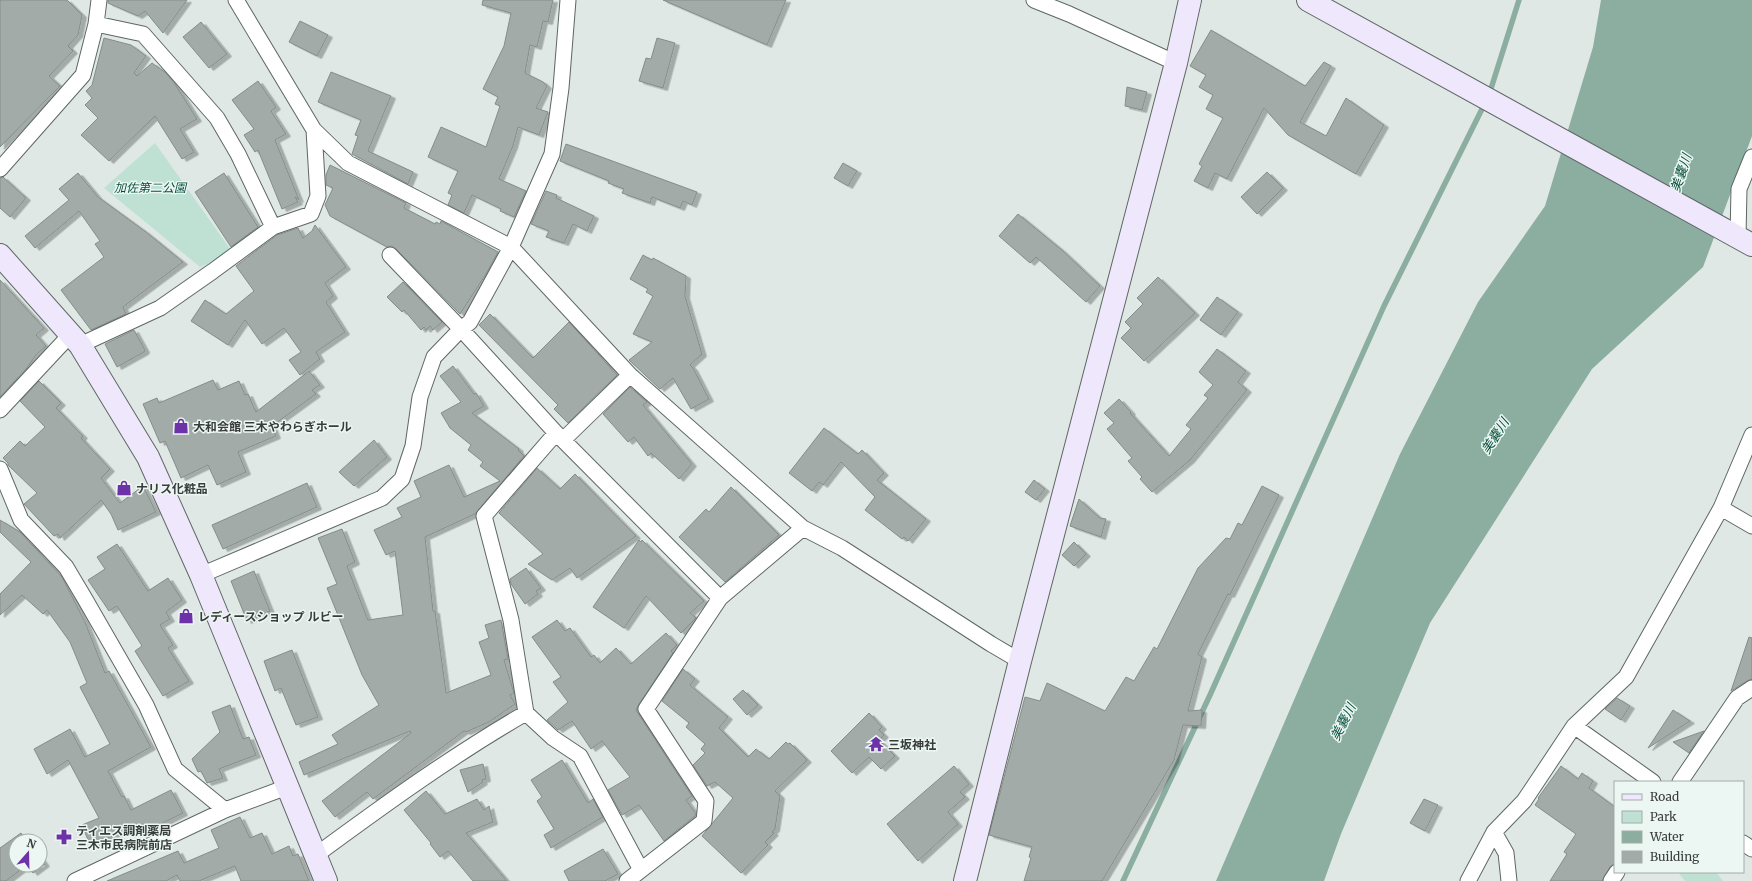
<svg xmlns="http://www.w3.org/2000/svg" width="1752" height="881" viewBox="0 0 1752 881" font-family="Merriweather,'Noto Sans JP',serif">
  <style>
    .green { fill: #bfe1d4 }
    .water { fill: #8baea1 }
    .lines { fill: none; stroke-linecap: round; stroke-linejoin: round }
    .stream { stroke: #8baea1; stroke-width: 5.5 }
    .building { fill: #a2aba8; stroke: #848d8a; filter: url(#shadow) }
    .street-casing { stroke: #5f6764; stroke-width: 17 }
    .secondary-casing { stroke: #5f6764; stroke-width: 24 }
    .street { stroke: #fff; stroke-width: 15 }
    .secondary { stroke: #efe7fb; stroke-width: 22 }
    .labels { text-anchor: middle; dominant-baseline: central; stroke-width: 3; stroke-linejoin: round; paint-order: stroke }
    .park-label { font-size: 12px; font-style: italic; fill: #034e3c; stroke: #ecf6f2 }
    .poi-label { font-size: 12px; font-weight: bold; fill: #383c3a; stroke: #ecf6f2; text-anchor: start }
    .water-label { font-size: 13px; font-style: italic; fill: #07503e; stroke: #ecf6f2 }
  </style>
  <defs>
    <filter id="shadow"><feDropShadow dx="4.5" dy="2.5" stdDeviation="0" flood-color="#0004"/></filter>
  </defs>
  <rect width="100%" height="100%" fill="#dfe8e5"/>
  <path class="green" d="M155,143L233,253L200,267L104,188Z
    M1678,872H1716L1723,881H1685Z"/>
  <path class="water" d="M1601,0H1752V136L1703,267L1592,369L1430,623L1341,834L1324,881H1216L1400,454L1478,302L1545,206L1593,47Z"/>
  <g class="lines">
    <path class="stream" d="M1489,95L1519,0
      M1123,881L1210,695L1384,306L1485,103"/>
  </g>
  <path class="building" d="M0,0H67L82,15L78,35L68,46L73,51L49,76L60,86L0,147Z
    M108,0H187L163,33L145,11L138,16L108,3Z
    M483,0H553L548,22L543,21L537,47L530,45L525,73L543,82L547,86L536,108L548,112L539,135L518,127L513,146L499,179L526,191L514,217L500,211L501,209L472,195L464,213L448,205L452,195L448,193L458,171L428,157L441,127L486,147L500,106L495,104L498,97L483,89L504,46L511,13L482,5Z
    M663,0H786L767,45Z
    M300,21L328,35L317,56L289,42Z
    M201,22L227,54L209,68L183,37Z
    M1211,30L1305,86L1324,62L1331,66L1300,122L1326,136L1346,98L1384,125L1356,174L1288,135L1264,108L1227,179L1215,173L1208,188L1194,181L1202,166L1199,164L1223,118L1206,109L1213,95L1199,87L1206,75L1190,66Z
    M104,38L131,45L146,56L134,73L137,76L152,63L166,73L175,84L197,119L180,129L194,152L182,159L155,116L109,161L81,135L98,118L85,105L92,98L86,91L92,85Z
    M657,38L675,43L663,88L639,81L646,58L651,59Z
    M331,72L391,96L368,151L413,172L408,184L352,154L358,136L355,135L361,120L318,102Z
    M258,81L276,107L271,111L286,134L275,140L299,200L295,197L298,202L282,209L258,150L255,152L244,135L254,129L232,100Z
    M1127,87L1147,92L1142,110L1125,106Z
    M566,144L697,192L692,205L683,201L680,208L652,197L650,203L622,193L624,189L608,183L609,181L560,161Z
    M843,163L857,171L848,186L834,178Z
    M330,165L406,203L404,208L435,224L436,222L440,224L441,221L498,252L486,274L460,314L396,249L392,246L387,247L330,216L325,205L333,188L326,185V175Z
    M1267,172L1283,188L1257,214L1241,197Z
    M78,173L98,197L146,232L183,262L123,307L126,314L91,330L61,290L104,257L95,244L100,241L79,211L35,248L25,236L69,200L59,189Z
    M224,173L258,227L231,247L195,192Z
    M3,177L26,198L10,217L0,208V178Z
    M546,191L557,195L556,198L594,216L587,231L573,224L564,243L546,237L549,231L531,224Z
    M1018,214L1063,251L1100,286L1086,302L1036,257L1030,263L999,236Z
    M315,225L346,267L325,283L333,296L326,302L345,332L316,352L320,359L300,375L289,360L301,352L284,328L262,344L245,320L228,345L191,321L205,300L226,314L254,291L236,266L277,235L298,228L303,238L312,231Z
    M643,255L652,260L653,258L686,276L685,296L702,354L690,365L693,368L709,399L691,409L673,378L660,389L629,360L652,342L633,334L653,296L646,292L648,289L630,279Z
    M1158,277L1195,313L1144,361L1121,338L1131,328L1125,322L1143,304L1137,298Z
    M0,280L44,328L36,335L46,346L36,355L27,368L0,397Z
    M403,282L442,322L433,330L430,326L426,330L424,327L421,330L404,310L402,312L387,297Z
    M1217,297L1238,312L1221,335L1200,320Z
    M490,314L533,358L569,322L617,375L568,423L554,409L558,405L479,325Z
    M134,330L145,350L144,352L117,367L105,344Z
    M1217,349L1246,371L1238,382L1247,390L1190,460L1152,492L1140,479L1142,477L1128,461L1132,458L1107,429L1114,423L1104,413L1119,399L1131,412L1130,413L1169,456L1191,429L1186,425L1208,398L1204,395L1213,385L1199,372Z
    M453,366L474,394L476,393L484,406L472,413L519,449L518,450L524,456L475,514L425,537L433,611H435L446,693L491,675L479,642L489,638L485,625L501,620L508,659L504,660L514,693L510,695L515,704L489,722L466,732L464,731L373,799L367,792L335,817L322,801L411,733L410,731L304,775L299,762L338,744L332,735L379,705L362,675L327,588L337,584L318,538L342,529L355,562L347,566L368,620L403,615L395,551L386,555L374,530L402,517L397,508L421,497L414,481L449,465L464,497L500,481L480,466L483,462L468,450L471,445L450,428L441,413L461,402L440,376Z
    M309,371L320,385L312,390L316,394L272,426L276,436L238,452L246,472L217,485L208,465L181,478L165,441L160,443L143,404L157,398L159,403L213,380L218,390L239,381L245,395L248,394L256,412Z
    M39,381L61,403L56,408L83,436L81,438L110,469L101,478L120,503L143,486L156,512L118,530L111,514L101,500L60,538L58,534L54,536L24,504L37,493L8,465V463L3,458L20,441L25,446L45,427L20,401Z
    M630,387L647,402L643,405L692,464L679,479L651,453L648,456L634,437L628,442L603,414Z
    M824,428L858,454L862,450L884,473L877,480L926,519L908,541L904,537L902,539L865,510L875,497L841,462L823,485L819,482L812,491L789,473Z
    M374,440L387,457L354,486L339,472Z
    M537,468L560,489L575,474L636,536L577,578L570,568L552,580L528,564L543,554L499,513Z
    M1034,480L1045,489L1036,500L1025,492Z
    M307,483L317,507L223,549L212,525Z
    M1262,486L1279,495L1230,595L1228,594L1198,654L1202,657L1188,711L1202,710L1201,726L1183,725L1174,760L1102,881H1024L1031,858L1029,857L1032,847L989,835L1025,697L1040,701L1047,683L1105,711L1126,677L1134,681L1154,647L1157,649L1198,568L1226,538L1230,539L1238,523L1242,525Z
    M731,487L779,535L725,582L679,537L706,509L709,512Z
    M1079,499L1100,518L1106,519L1101,537L1070,526Z
    M0,520L20,532L62,577L85,622L105,673L109,671L151,747L108,771L122,797L124,796L131,810L171,790L183,813L147,831L143,824L90,845L82,825L99,818L68,760L47,774L34,749L70,729L85,757L110,744L80,687L87,683L70,642L47,610L43,614L22,595L0,615V594L31,562L0,532Z
    M639,540L641,542L642,540L704,601L690,613L696,618L681,633L646,596L624,628L593,607Z
    M1074,542L1086,554L1074,566L1062,555Z
    M117,544L148,591L168,578L182,600L166,612L170,619L160,625L173,645L168,648L189,681L163,696L135,651L142,646L117,606L109,611L88,580L105,569L97,557Z
    M526,568L541,588L536,591L538,594L525,604L511,584L510,579Z
    M254,571L270,611L247,621L231,581Z
    M557,620L565,631L570,628L591,657L594,655L600,663L616,648L631,664L666,633L677,645L671,651L673,653L639,704L636,710L692,796L686,800L696,814L695,816L664,841L639,805L622,815L608,790L630,777L602,741L591,749L572,721L558,730L547,720L568,702L553,682L561,677L532,637Z
    M1749,637L1752,638V679L1747,681L1731,691Z
    M292,650L318,717L296,725L281,688L275,691L264,661Z
    M683,669L695,679L690,685L728,717L719,728L748,757L756,749L769,759L786,742L788,744L790,743L807,760L775,791L780,796L775,829L772,832L774,833L765,842L768,845L741,873L702,836L733,798L715,782L707,786L693,765L705,753L701,749L705,744L686,727L689,723L662,701Z
    M743,690L758,705L747,715L733,699Z
    M1617,698L1630,706L1621,720L1605,709Z
    M230,705L243,739L249,737L256,755L219,769L223,778L207,783L201,771L198,772L192,759L220,732L212,712Z
    M1673,710L1690,721L1648,748Z
    M869,713L882,727L879,730L884,735L879,740L895,756L881,769L869,757L852,773L831,751Z
    M1704,731L1689,753L1673,742Z
    M562,760L588,803L593,799L603,817L551,848L544,835L554,829L537,801L542,797L531,780Z
    M483,764L486,779L482,780L483,782L468,792L460,770Z
    M954,766L969,784L960,792L965,797L948,812L958,824L918,861L887,824Z
    M1561,766L1578,779L1582,773L1593,781L1589,788L1615,807V863L1610,867L1602,881H1550L1567,854L1564,852L1576,834L1535,805L1539,799L1538,798Z
    M426,791L445,814L477,799L484,810L489,806L493,822L466,833L507,881H473L448,851L440,857L430,844L431,843L404,810Z
    M1424,799L1438,805L1425,831L1410,823Z
    M240,817L250,838L262,833L272,854L289,846L293,856L298,854L309,881H241L235,866L199,881H180L177,875L166,881H107L178,851L184,863L219,848L211,830Z
    M21,833L27,841H16V865H40V857L45,864L33,873L27,865L6,881H0V848Z
    M603,849L618,874L605,881H569L564,871Z"/>
  <g class="lines">
    <defs>
      <path id="street" d="M236,0L314,130L348,163L511,247L630,375L803,528L842,548L991,644L1020,661
        M1034,0L1069,14L1176,63
        M96,24L143,34L217,118L238,154L273,227
        M0,169L83,75L96,24L99,0
        M1738,237L1739,189L1752,157
        M390,255L461,329L556,433L720,598
        M80,345L160,308L213,271L273,227L311,214L318,196L314,130
        M0,410L71,334
        M563,440L630,375
        M0,469L21,520L66,567L85,599L146,705L175,769L225,810
        M1721,508L1752,526
        M201,575L382,498L402,479L413,446L420,397L434,357L461,329L470,322L511,247L552,154L561,88L568,0
        M526,713L553,738L580,756L641,870
        M1574,726L1653,782
        M1680,782L1737,698L1752,688
        M1494,832L1506,853L1509,881
        M1743,843L1752,849
        M316,855C384,805 453,755 526,713L511,620L484,516L556,433
        M75,881L225,810L287,787
        M627,881L704,821L706,801L646,709L720,598L803,528
        M1468,881L1494,832L1524,801L1574,726L1626,677L1721,508L1752,435
        M1611,881L1617,872"/>
      <path id="secondary" d="M1308,0L1752,245
        M0,255L80,345L148,457L201,575L326,881
        M965,881L1020,661L1176,63L1190,0"/>
    </defs>
    <use href="#street" class="street-casing"/>
    <use href="#secondary" class="secondary-casing"/>
    <use href="#street" class="street"/>
    <use href="#secondary" class="secondary"/>
  </g>
  <defs>
    <symbol id="shop-bare" viewBox="-9 -9 18 18"><path d="M-5-2.5h2.3a2.7 3.5 0 0 1 5.4 0H5L5.5 6h-11ZM-1.5-2.5h3a1.5 2.3 0 0 0-3 0Z" fill="#6d32a7" stroke="#ecf6f2" stroke-width="2.5" paint-order="stroke"/></symbol>
    <symbol id="temple-bare" viewBox="-9 -9 18 18"><path d="M0-6L5-2H3V0L6.5 2.5H4V6H1.5V3h-3V6H-4V2.5H-6.5L-3 0V-2H-5Z" fill="#6d32a7" stroke="#ecf6f2" stroke-width="2.5" paint-order="stroke"/></symbol>
    <symbol id="pharmacy-bare" viewBox="-9 -9 18 18"><path d="M-2-6h4v4h4v4h-4v4h-4v-4h-4v-4h4Z" fill="#6d32a7" stroke="#ecf6f2" stroke-width="2.5" paint-order="stroke"/></symbol>
  </defs>
  <g fill-rule="evenodd">
    <use href="#shop-bare" x="170" y="415" width="22" height="22"/>
    <use href="#shop-bare" x="113" y="477" width="22" height="22"/>
    <use href="#shop-bare" x="175" y="605" width="22" height="22"/>
    <use href="#temple-bare" x="865" y="733" width="22" height="22"/>
    <use href="#pharmacy-bare" x="53" y="826" width="22" height="22"/>
  </g>
  <g class="labels">
    <g class="park-label">
      <text x="150" y="187">加佐第二公園</text>
    </g>
    <g class="poi-label">
      <text x="193" y="426">大和会館 三木やわらぎホール</text>
      <text x="136" y="488">ナリス化粧品</text>
      <text x="198" y="616">レディースショップ ルビー</text>
      <text x="888" y="744">三坂神社</text>
      <text x="76" y="830">ティエス調剤薬局<tspan x="76" dy="14">三木市民病院前店</tspan></text>
    </g>
    <g class="water-label">
      <text transform="translate(1681 173) rotate(-71)">美嚢川</text>
      <text transform="translate(1495 436) rotate(-57)">美嚢川</text>
      <text transform="translate(1343 722) rotate(-63)">美嚢川</text>
    </g>
  </g>
  <rect x="1614" y="781" width="130" height="92" fill="#ecf6f2" stroke="#a4aca8"/>
  <rect x="1622" y="794" width="20" height="6" fill="#efe7fb" stroke="#a4aca8"/>
  <text x="1650" y="801" font-size="12" fill="#383c3a">Road</text>
  <rect x="1622" y="811" width="20" height="12" fill="#bfe1d4" stroke="#a4aca8"/>
  <text x="1650" y="821" font-size="12" fill="#383c3a">Park</text>
  <rect x="1622" y="831" width="20" height="12" fill="#8baea1" stroke="#a4aca8"/>
  <text x="1650" y="841" font-size="12" fill="#383c3a">Water</text>
  <rect x="1622" y="851" width="20" height="12" fill="#a2aba8" stroke="#a4aca8"/>
  <text x="1650" y="861" font-size="12" fill="#383c3a">Building</text>
  <g transform="translate(28 853) rotate(20)"><circle r="19" fill="#ecf6f2" stroke="#a4aca8"/>
  <path d="M0-3L7 15L0 10L-7 15Z" fill="#6d32a7"/>
  <text y="-6" font-size="11" font-weight="bold" text-anchor="middle" fill="#383c3a">N</text>
  </g>
</svg>
